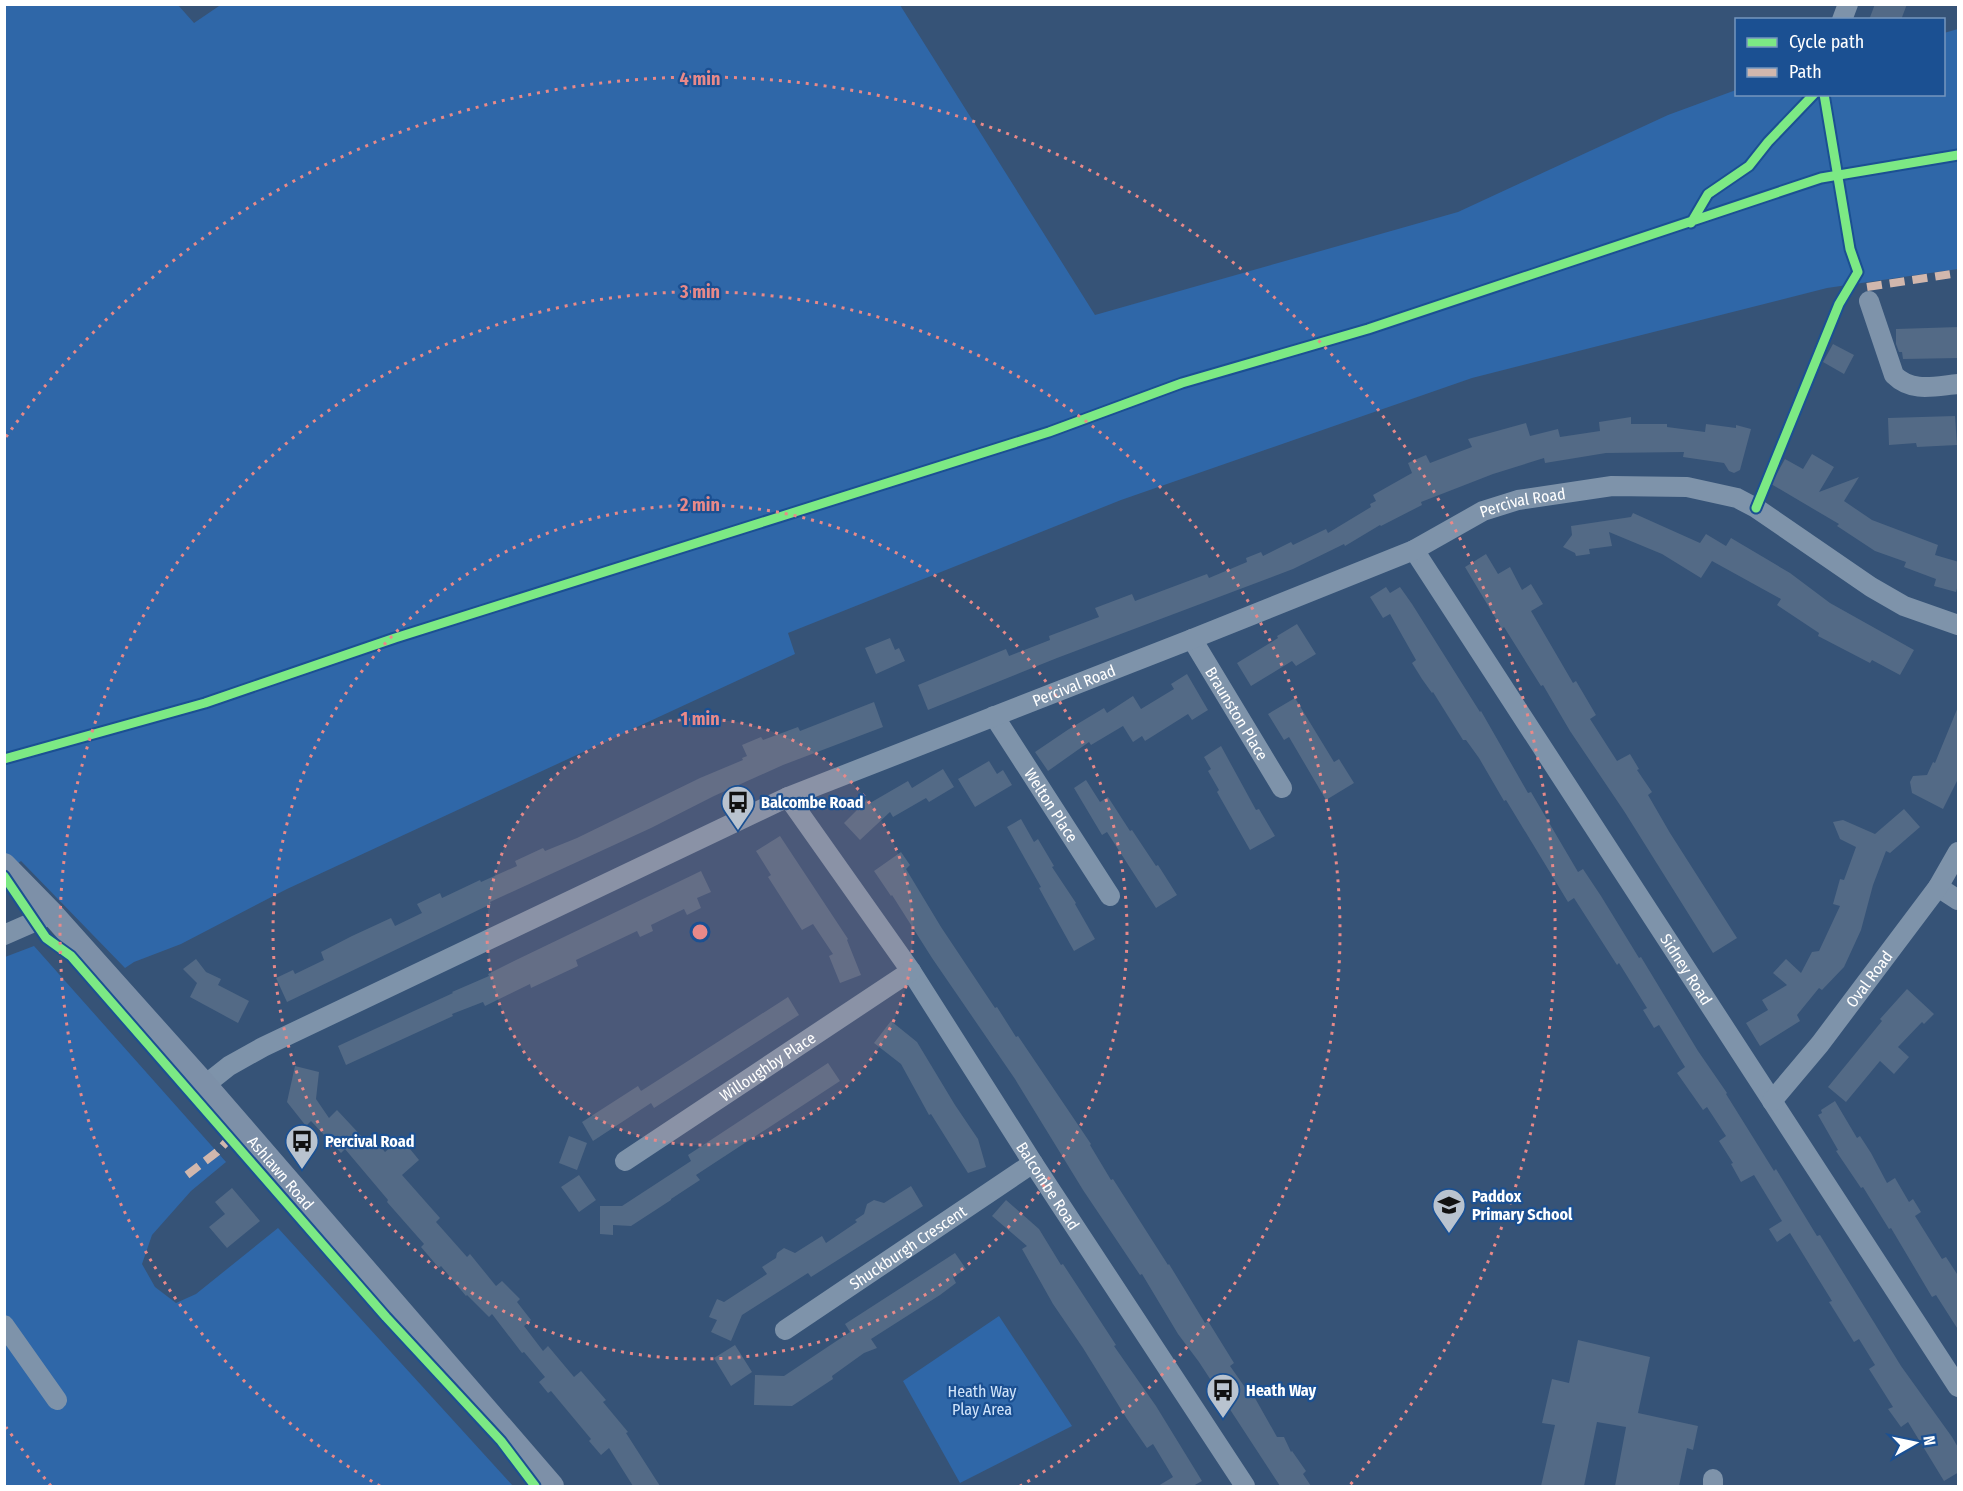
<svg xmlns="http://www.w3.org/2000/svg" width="1963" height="1491" viewBox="0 0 1963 1491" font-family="'Fira Sans Condensed',sans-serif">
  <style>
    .green { fill: #2f67a8 }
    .building { fill: #536a86 }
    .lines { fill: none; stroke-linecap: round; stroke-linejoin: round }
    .minor { stroke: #7e93aa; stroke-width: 20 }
    .major { stroke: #7d90a8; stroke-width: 24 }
    .quiet { stroke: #d1b7ad; stroke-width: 8; stroke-dasharray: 15 8; stroke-linecap: butt }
    .cycleway-casing { stroke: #1b5092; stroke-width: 13 }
    .cycleway { stroke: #7ce984; stroke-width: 9 }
    .ring { fill: none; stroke: #e88989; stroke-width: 3; stroke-dasharray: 3 6 }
    .labels { text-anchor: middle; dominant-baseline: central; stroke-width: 4.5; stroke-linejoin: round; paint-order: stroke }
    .street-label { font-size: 16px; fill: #fff; stroke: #1b5092 }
    .poi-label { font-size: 16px; font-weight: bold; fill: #fff; stroke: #1b5092; text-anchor: start }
    .park-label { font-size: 16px; fill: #d1e4fa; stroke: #1b5092 }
    .centre { fill: #e88989; stroke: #1b5092; stroke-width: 3 }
    .ring-label { font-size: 18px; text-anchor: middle; font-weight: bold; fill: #e88989; stroke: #1b5092; stroke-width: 4.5; stroke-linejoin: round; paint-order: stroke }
  </style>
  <rect width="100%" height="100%" fill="#365377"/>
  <path class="green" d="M222,4L900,5L1095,315L1458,212L1668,115L1736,90V94H1944V33L1958,29V269L1827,288L1472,378L1121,500L788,633L795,654L287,889L181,944L134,962L125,968L21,861L5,872V5H178L194,23Z
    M34,946L226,1162L191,1191L152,1235L142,1264L155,1287L176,1303L196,1294L278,1228L513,1486H5V957Z
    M999,1316L1072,1426L960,1483L903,1381Z"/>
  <path class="building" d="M1875,4H1907L1901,20H1869Z
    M1959,327V358L1903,359L1902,352H1899L1896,344V329Z
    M1833,344L1854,355L1844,374L1823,362Z
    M1955,416L1957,445L1917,447L1916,443L1889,445L1888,418Z
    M1631,417V424H1667V427L1705,432L1706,424L1736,428V425L1751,429L1740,470L1734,473L1729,471L1724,463L1683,457L1684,452L1606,453L1545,463L1544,458L1493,474L1421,502L1422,505L1381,526L1380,525L1345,546L1344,544L1293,569L1057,658L928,710L918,685L1006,649L1009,656L1050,640L1049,636L1099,617L1095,608L1132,594L1135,601L1207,574L1209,578L1247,562L1246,558L1261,552L1263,556L1291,542L1293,545L1326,529L1328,533L1371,507L1370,504L1376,501L1373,495L1412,473L1408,463L1426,455L1430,463L1472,447L1468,439L1526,423L1530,436L1558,429L1560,437L1600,431L1599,422Z
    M1812,454L1834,467L1819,492L1859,477L1844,501L1872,520L1938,545L1935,555L1959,562V582L1956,592L1934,586L1936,579L1904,567L1906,562L1875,551L1837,526L1839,524L1771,484L1785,459L1803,469Z
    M1633,513L1700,543L1706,534L1726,546L1731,538L1790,573L1830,603L1914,650L1900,675L1872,660L1870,663L1818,636L1819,633L1777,605L1781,599L1712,561L1701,578L1662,554L1609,532L1612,546L1589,549L1590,554L1576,556L1575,553L1563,547L1572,535L1571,526L1631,517Z
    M1486,554L1498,574L1510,567L1522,590L1531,584L1543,604L1531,611L1573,683L1576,681L1596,715L1590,719L1617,761L1630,754L1639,769L1637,770L1652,792L1648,795L1670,833L1737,938L1713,953L1624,811L1570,731L1543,685L1541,686L1504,627L1502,629L1465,567Z
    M1386,587L1390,593L1400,587L1412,604L1480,712L1481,711L1528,793L1531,792L1578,872L1583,869L1601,896L1639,958L1641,957L1698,1051L1727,1093L1726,1094L1774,1171L1776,1169L1817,1236L1820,1235L1901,1366L1952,1437L1959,1449V1472L1944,1481L1908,1422L1901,1427L1888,1409L1893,1407L1869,1369L1875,1365L1859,1339L1854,1342L1829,1302L1832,1301L1790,1233L1777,1242L1769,1229L1782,1221L1754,1175L1741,1182L1731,1164L1733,1163L1719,1141L1726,1136L1707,1107L1703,1110L1677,1073L1685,1067L1659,1025L1654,1028L1643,1010L1647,1008L1619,963L1617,965L1574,898L1568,902L1506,800L1504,801L1479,758L1466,740H1463L1433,692L1432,693L1422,679L1412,663L1416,660L1390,614L1383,618L1370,597Z
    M1297,624L1316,654L1296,666L1292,661L1251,686L1237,663L1278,638L1277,636Z
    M890,638L895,650L899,648L905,661L876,674L865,648Z
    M1187,674L1208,710L1192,720L1188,714L1145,741L1142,736L1133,742L1123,726L1091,745L1089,742L1048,771L1035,752L1069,729L1104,708L1107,713L1133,696L1141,709L1174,689L1171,684Z
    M1295,698L1334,762L1339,759L1354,783L1326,800L1289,737L1284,740L1268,714Z
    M874,702L883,727L783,765L714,796L651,828L490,902L491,904L287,1002L276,978L293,970L295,974L324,960L321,952L352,936L391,918L395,926L422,913L417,904L440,893L442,898L480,880L481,882L517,866L515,861L543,848L545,851L577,838L700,778L743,760L742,758L747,756L742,745L761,737L763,740L798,727L800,731Z
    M1958,707L1959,777L1943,809L1912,793L1910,782L1913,776L1927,775L1933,762L1935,763Z
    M1221,746L1256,810L1259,809L1275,836L1250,850L1217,792L1219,790L1208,771L1211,769L1204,757Z
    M989,761L997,774L1003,770L1012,785L975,807L958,779Z
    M943,769L954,787L929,802L926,798L893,817L890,812L860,840L844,823L867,800L870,803L908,781L912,788Z
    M1086,780L1100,802L1108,797L1130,831L1132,830L1156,866L1158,865L1177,895L1156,908L1107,832L1102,835L1074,788Z
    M1904,809L1920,827L1890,853L1886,851L1873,885L1861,930L1844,967L1822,990L1819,988L1797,1015L1800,1021L1760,1046L1746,1023L1768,1010L1762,1000L1787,985L1773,973L1786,959L1801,973L1812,952L1819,951L1840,906L1833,904L1840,879L1844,880L1856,847L1840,839L1833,822L1843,820L1875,834Z
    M1021,819L1034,842L1038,839L1054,866L1052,867L1076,903L1075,904L1095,939L1074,951L1039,888L1041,887L1007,827Z
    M780,836L848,939L847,940L861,975L840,983L829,956L833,954L813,924L802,930L768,877L771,875L756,851Z
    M901,852L910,865L906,869L941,927L995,1008L997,1007L1016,1037L1018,1036L1091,1144L1090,1145L1111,1180L1113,1179L1168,1265L1169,1264L1205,1323L1208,1321L1234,1363L1230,1366L1249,1393L1251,1391L1277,1437H1284L1291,1452L1292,1451L1306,1471L1303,1474L1311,1486H1280L1199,1362L1178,1334L1142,1274L1140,1275L1083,1190L1015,1079L932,958L892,895L891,896L874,871Z
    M701,871L711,892L697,898L701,908L687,915L684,909L651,925L653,931L640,937L637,931L576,960L578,966L531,988L530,984L485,1006L483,1002L452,1014L453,1016L346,1065L338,1046L453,993L452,992L489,976L488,974L514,961Z
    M196,959L206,972L221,979L218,985L249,1001L238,1023L190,997L197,983L183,969Z
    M1907,989L1934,1014L1924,1024L1922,1022L1898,1047L1909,1057L1894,1074L1880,1061L1846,1102L1828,1087L1882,1021L1880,1019Z
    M788,997L799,1015L654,1108L651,1103L593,1141L582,1122L638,1086L641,1091Z
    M891,1021L917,1042L955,1105L978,1139L986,1167L968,1173L931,1114L929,1115L901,1064L874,1043Z
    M828,1063L840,1081L696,1175L700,1180L671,1199V1200L631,1226L613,1225V1235L600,1234V1206H622L691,1161L688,1155Z
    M295,1066L319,1072L316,1099L329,1118L337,1110L365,1140L371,1135L385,1152L401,1138L419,1160L402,1175L440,1218L436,1222L467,1257L470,1254L496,1286L502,1281L520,1299L517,1302L531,1320L524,1326L543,1351L548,1346L574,1377L581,1371L606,1400L603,1402L628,1432L626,1433L660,1486H633L609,1448L601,1455L589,1441L591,1439L551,1391L548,1393L539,1382L545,1377L524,1352L522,1353L492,1314L489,1317L467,1295L466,1296L441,1266L439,1268L421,1247L424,1244L387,1202L388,1200L345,1149L341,1153L311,1121L306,1126L287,1102Z
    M1835,1101L1857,1138L1860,1136L1871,1153L1887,1183L1895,1178L1909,1202L1913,1199L1921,1212L1915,1216L1942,1259L1946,1257L1959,1277V1331L1936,1295L1932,1297L1891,1228L1889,1229L1863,1187L1861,1188L1836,1151L1838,1150L1818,1115L1822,1113L1821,1110Z
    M569,1136L587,1143L577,1170L559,1163Z
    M579,1175L596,1200L579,1212L561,1187Z
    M911,1186L923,1206L811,1277L808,1273L742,1315L731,1341L711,1332L717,1320L709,1317L717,1299L724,1302L767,1274L762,1267L776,1258L777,1253L784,1248L795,1253L822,1236L826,1243L857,1222L855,1220L864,1214L867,1204L874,1200L884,1203Z
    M232,1188L260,1221L227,1248L209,1227L225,1214L215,1202Z
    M1006,1200L1039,1229L1061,1265L1063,1264L1116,1345L1114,1346L1156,1406L1202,1481L1193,1486H1158L1173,1477L1153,1444L1147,1448L1127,1419L1083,1348L1053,1304L1022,1249L1027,1246L992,1216Z
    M955,1253L966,1269L953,1277L956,1283L940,1295L871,1339L877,1348L864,1353L832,1376L833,1379L792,1406L754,1405L755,1375L784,1376L850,1332L845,1324Z
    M1578,1340L1650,1357L1638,1413L1698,1426L1693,1450L1687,1448L1679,1486H1615L1626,1427L1597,1422L1584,1486H1541L1555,1425L1542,1423L1552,1379L1569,1383Z
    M735,1345L752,1372L731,1386L714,1358Z"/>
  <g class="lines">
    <g class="minor">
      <path d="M1842,20L1848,4"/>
      <path d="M1869,301L1894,375C1912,393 1935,386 1958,384"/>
      <path id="s1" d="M1414,550L1958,1387"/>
      <path id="s2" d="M1192,639L1282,788"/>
      <path id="s3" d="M994,716L1110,896"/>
      <path id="s4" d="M788,797L911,971L1033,1163L1245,1486"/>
      <path d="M1938,887L1958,900"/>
      <path d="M4,935L52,914"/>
      <path id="s5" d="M205,1085L229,1066L263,1047L788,797L1192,639L1414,550L1483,511L1518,500L1612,486L1687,487L1737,498L1756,508L1871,587L1904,606L1958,625"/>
      <path id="s6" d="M1772,1101L1820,1044L1938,887L1958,852"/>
      <path id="s7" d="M625,1161L911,971"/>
      <path d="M4,1325L57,1400"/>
      <path id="s8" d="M785,1330L1033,1163"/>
      <path d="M1713,1486V1479"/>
    </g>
    <path class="major" id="s9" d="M4,865L52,914L205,1085L552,1486"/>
    <path class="quiet" d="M1867,287L1958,273
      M187,1175L217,1152L230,1138"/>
    <defs>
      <path id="cycleway" d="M1691,223L1708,194L1749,166L1768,142L1814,94
        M1756,508L1839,304L1858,272L1850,249L1824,94
        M4,759L205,703L395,638L1049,432L1182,383L1368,329L1821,178L1958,155
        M4,876L46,938L71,956L386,1317L501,1441L535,1486"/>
    </defs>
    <use href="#cycleway" class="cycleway-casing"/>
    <use href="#cycleway" class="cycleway"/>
  </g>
  <circle cx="700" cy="932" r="213" fill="#e88989" fill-opacity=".12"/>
  <g class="ring">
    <circle cx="700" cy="932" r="213"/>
    <circle cx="700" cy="932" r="427"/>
    <path d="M380 1486A640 640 0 1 1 1020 1486"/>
    <path d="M51 1486A853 853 0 0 1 6 1427M6 437A853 853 0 1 1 1349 1486"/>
  </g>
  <defs>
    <symbol id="bus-pin" viewBox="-11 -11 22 30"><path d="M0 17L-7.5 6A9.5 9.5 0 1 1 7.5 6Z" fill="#b9c3cf" stroke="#1b5092"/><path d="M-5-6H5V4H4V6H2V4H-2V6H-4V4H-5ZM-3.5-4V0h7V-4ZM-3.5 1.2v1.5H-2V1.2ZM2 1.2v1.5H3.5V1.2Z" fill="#111"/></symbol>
    <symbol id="school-pin" viewBox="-11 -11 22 30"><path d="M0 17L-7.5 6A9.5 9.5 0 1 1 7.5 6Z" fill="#b9c3cf" stroke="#1b5092"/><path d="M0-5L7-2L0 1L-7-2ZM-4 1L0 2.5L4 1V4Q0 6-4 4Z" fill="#111"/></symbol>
  </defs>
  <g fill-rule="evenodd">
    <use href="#bus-pin" x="719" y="783" width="38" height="52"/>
    <use href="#bus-pin" x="283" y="1122" width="38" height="52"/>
    <use href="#school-pin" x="1430" y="1186" width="38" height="52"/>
    <use href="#bus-pin" x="1204" y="1371" width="38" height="52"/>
  </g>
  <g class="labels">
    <g class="street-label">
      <text stroke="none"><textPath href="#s5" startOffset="1444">Percival Road</textPath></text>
      <text stroke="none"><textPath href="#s5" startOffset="958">Percival Road</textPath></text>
      <text stroke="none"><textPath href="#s2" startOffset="87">Braunston Place</textPath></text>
      <text stroke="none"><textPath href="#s3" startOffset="106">Welton Place</textPath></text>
      <text stroke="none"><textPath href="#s1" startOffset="500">Sidney Road</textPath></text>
      <text stroke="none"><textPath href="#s6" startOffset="156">Oval Road</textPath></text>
      <text stroke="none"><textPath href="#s7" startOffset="171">Willoughby Place</textPath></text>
      <text stroke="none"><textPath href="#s9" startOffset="414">Ashlawn Road</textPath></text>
      <text stroke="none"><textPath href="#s4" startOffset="468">Balcombe Road</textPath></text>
      <text stroke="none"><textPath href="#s8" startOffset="148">Shuckburgh Crescent</textPath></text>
    </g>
    <g class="poi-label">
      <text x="761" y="802">Balcombe Road</text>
      <text x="325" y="1141">Percival Road</text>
      <text x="1472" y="1196">Paddox<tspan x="1472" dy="18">Primary School</tspan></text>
      <text x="1246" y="1390">Heath Way</text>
    </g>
    <g class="park-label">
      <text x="982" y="1391">Heath Way<tspan x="982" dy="18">Play Area</tspan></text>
    </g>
  </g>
  <circle cx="700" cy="932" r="9" class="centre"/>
  <g class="ring-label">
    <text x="700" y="85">4 min</text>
    <text x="700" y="298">3 min</text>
    <text x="700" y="511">2 min</text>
    <text x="700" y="725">1 min</text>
  </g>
  <rect width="1963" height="1491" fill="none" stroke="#ffffff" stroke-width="12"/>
  <rect x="1735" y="18" width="210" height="78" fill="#1b5092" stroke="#7696be" stroke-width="1.5"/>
  <rect x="1747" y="38" width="30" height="9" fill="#7ce984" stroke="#7696be" stroke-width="1.5"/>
  <text x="1789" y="48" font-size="18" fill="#ffffff">Cycle path</text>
  <rect x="1747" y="68" width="30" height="9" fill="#d1b7ad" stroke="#7696be" stroke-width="1.5"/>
  <text x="1789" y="78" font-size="18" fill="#ffffff">Path</text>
  <g transform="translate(1915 1443) rotate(81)" stroke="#1b5092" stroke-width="4.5" paint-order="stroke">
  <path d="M0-4.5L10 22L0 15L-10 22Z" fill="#ffffff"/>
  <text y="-9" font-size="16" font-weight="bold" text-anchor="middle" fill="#ffffff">N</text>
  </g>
</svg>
